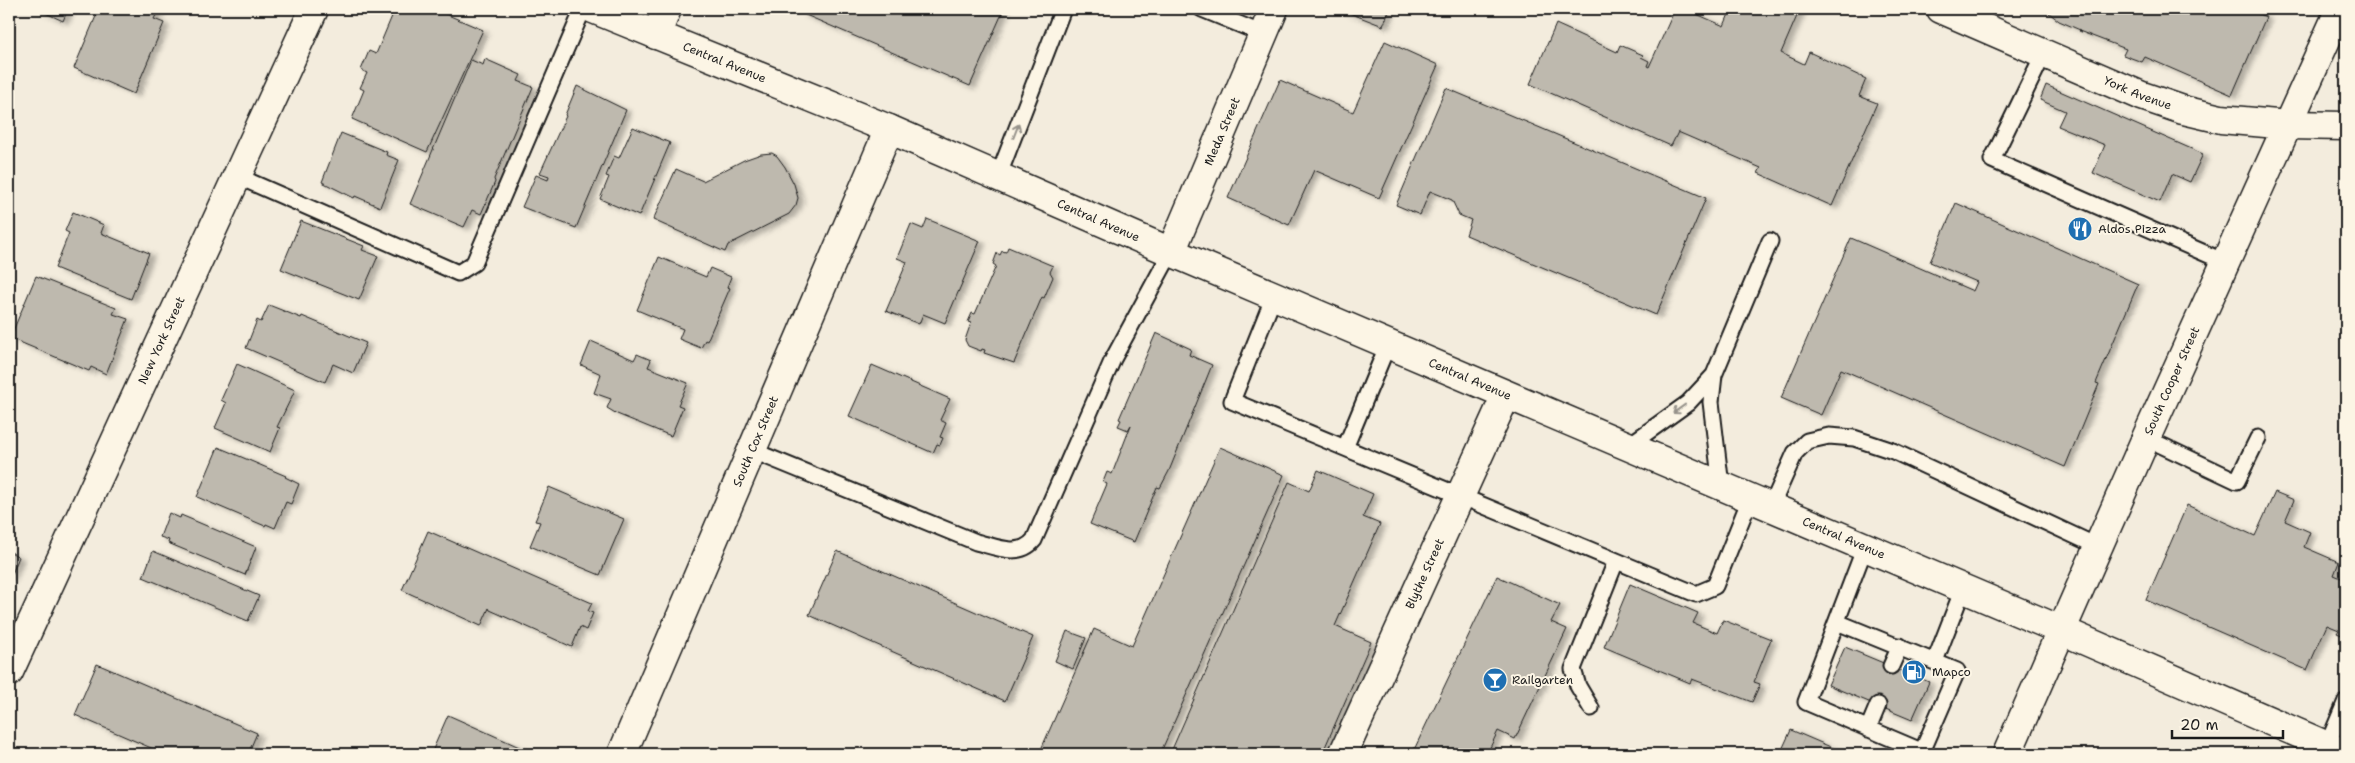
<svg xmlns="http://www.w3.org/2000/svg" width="2355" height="763" viewBox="0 0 2355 763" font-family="'Shantell Sans',sans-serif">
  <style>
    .building { fill: #beb9ae; stroke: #1c1c1c; filter: url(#shadow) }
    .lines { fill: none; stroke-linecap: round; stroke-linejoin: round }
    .service-casing { stroke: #1c1c1c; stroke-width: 19 }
    .minor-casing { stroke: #1c1c1c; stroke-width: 31 }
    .secondary-casing { stroke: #1c1c1c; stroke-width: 31 }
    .service { stroke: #fcf5e5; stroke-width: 15 }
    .minor { stroke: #fcf5e5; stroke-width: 28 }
    .secondary { stroke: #fcf5e5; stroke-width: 28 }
    .oneway { stroke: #97938b }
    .labels { text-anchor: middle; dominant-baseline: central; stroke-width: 4; stroke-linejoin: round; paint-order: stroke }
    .street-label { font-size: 12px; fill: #1c1c1c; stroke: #fcf5e5 }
    .poi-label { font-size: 12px; fill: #1c1c1c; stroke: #fcf5e5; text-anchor: start }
  </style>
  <defs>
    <filter id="shadow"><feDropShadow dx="5.5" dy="3" stdDeviation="2.5" flood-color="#0004"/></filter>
  </defs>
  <rect width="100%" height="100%" fill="#f3ecdd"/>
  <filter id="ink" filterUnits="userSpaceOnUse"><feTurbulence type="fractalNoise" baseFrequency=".02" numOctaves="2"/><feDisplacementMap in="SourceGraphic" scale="10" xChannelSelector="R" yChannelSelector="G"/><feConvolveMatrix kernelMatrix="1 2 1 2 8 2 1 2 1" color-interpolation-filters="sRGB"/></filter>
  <g filter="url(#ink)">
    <path class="building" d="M37,9H68L63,21Z
      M99,9H159L154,19L164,23L134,94L74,68Z
      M395,9H434L483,30L427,152L352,119L364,90L360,88L367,73L361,70L369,51L376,54Z
      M802,9H1004L970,86L801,13Z
      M1339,9H1390L1383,26Z
      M1675,9H1685L1724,26L1731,9H1800L1781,53L1804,64L1809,52L1866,79L1859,96L1877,103L1832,206L1758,173L1761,168L1678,132L1671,146L1530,84L1556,24L1617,52L1620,45L1643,55L1641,57L1649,61L1647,66L1649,67Z
      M2044,9H2246L2266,17L2232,95L2145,57L2142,62L2123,55L2126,49L2079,31L2080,30L2059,21Z
      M1385,41L1438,65L1379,198L1314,170L1289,225L1228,198L1280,80L1353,112Z
      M485,59L521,75L518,81L533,87L494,179L495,182L481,214L472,210L464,227L410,204L471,60L483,65Z
      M2046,85L2203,154L2190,182L2172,174L2160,202L2093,173L2105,145L2058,126L2065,111L2040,100Z
      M577,86L626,110L576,228L522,207L536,175L548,180L549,176L540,173L566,116L565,115Z
      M1446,88L1706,198L1656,315L1466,235L1471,220L1459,215L1452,200L1430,191L1420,215L1396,205Z
      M633,127L670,143L639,216L600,199L609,177L606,176L614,156L619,158Z
      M341,133L387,152L386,155L399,160L380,207L355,196L354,198L322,182Z
      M772,153L777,156L785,167L794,184L798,198L796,205L789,214L728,245L725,252L653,220L676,169L703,181L744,160L761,154Z
      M1956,203L2138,284L2096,383L2099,384L2065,467L1841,369L1821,415L1781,398L1851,238L1973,291L1977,282L1930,262Z
      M73,212L104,225L101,233L149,253L131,299L55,268L69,233L65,231Z
      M927,219L980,241L945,323L923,314L919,324L886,311L907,262L897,258L911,224L923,229Z
      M301,221L364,246L362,250L378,256L359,300L281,269Z
      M1008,247L1053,266L1050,272L1053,277L1044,298L1042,297L1014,363L984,353L985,350L982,349L981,351L968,346L965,340L971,323L968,322L972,313L975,314L996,266L993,264L997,253L1000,255L1002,251L1006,252Z
      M659,257L706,277L710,268L731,277L727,287L730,288L707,341L705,340L701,348L679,339L683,329L637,310Z
      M36,276L116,308L113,314L128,319L106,374L91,367L89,371L10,338Z
      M269,305L301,318L302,316L366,343L353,373L333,364L325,382L246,348L257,320L261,322Z
      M1156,333L1191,349L1189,355L1212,365L1169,471L1160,488L1157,487L1134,542L1090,524L1107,484L1103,482L1107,472L1112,474L1131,425L1128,430L1118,426L1121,420L1119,419Z
      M591,341L634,360L637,354L651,360L648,367L688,383L678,405L683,407L671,436L617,414L607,408L611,399L594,393L601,374L581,365Z
      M237,364L295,390L277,427L280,428L270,452L215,428L226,403L221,400Z
      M872,365L950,399L940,420L946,423L940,437L943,438L940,445L937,444L933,453L849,416Z
      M218,447L286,476L285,477L299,484L291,504L286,502L275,528L266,524L265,526L197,497Z
      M1220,447L1284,475L1160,754H1039L1094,629L1132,646Z
      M1318,470L1373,494L1363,517L1380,524L1335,626L1371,642L1322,754H1170L1289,482L1309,491Z
      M549,487L624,519L600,575L530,546L540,522L535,521Z
      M2275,492L2294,500L2285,521L2310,532L2304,547L2339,562L2334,575L2346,580V637L2337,633L2339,630L2327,625L2307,670L2146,600L2187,505L2255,536Z
      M169,513L180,518L181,515L256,547L245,575L168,543L169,540L160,537Z
      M428,531L592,603L588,611L593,613L586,630L580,627L572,647L490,610L489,608L481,626L402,590Z
      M9,551L19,557L9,581Z
      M153,551L259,596L248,621L143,577Z
      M837,551L1033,637L1005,701L809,615Z
      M1497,576L1560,605L1551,622L1567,629L1515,739L1498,731L1487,754H1412Z
      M1630,584L1698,613L1693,623L1717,633L1723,620L1771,639L1754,682L1760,684L1752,702L1692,679L1690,683L1604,647Z
      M1067,631L1086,638L1073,669L1055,661Z
      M1845,647L1929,682L1912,720L1828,685Z
      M97,664L257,733L248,754H165L75,715Z
      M448,715L526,750L524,754H431Z
      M1791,730L1847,754H1780Z"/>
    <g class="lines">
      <defs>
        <path id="service" d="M1202,9L1263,34
          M2044,53L1992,160L2225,262
          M237,176L458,273L474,263L583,9
          M998,177L1063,9
          M1274,296L1232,401L1696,594L1715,586L1750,499
          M2146,438L2237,481L2258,438
          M1628,446L1688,403L1714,375
          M1345,448L1388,344
          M751,450L976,542C996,547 1019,558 1034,540L1113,359L1171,252
          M1721,486L1711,402L1714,375L1770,241
          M1771,507L1795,453L1807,441L1829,436L1854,438L1893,451L2099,547
          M1865,547L1806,702L1928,754
          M1837,622L1957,671L1922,752
          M1935,661L1963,589
          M1891,666L1900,646
          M1591,708L1578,686L1573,669L1616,561
          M1868,729L1878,705
          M2327,746L2346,701"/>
        <g id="minor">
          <path id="s1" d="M1941,9L2142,96L2183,110L2221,119L2288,125L2346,126"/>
          <path d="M656,35L667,9"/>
          <path id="s2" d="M1171,252L1274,9"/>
          <path id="s3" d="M9,672L314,9"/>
          <path id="s4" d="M622,754L889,129"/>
          <path id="s5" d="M1343,754L1506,395"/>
        </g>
        <g id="secondary">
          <path id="s6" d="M593,9L889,129L1171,252L2063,631L2346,754"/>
          <path id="s7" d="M2007,754L2146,438L2340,9"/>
        </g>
      </defs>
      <use href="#service" class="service-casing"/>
      <use href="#minor" class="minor-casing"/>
      <use href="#secondary" class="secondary-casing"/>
      <use href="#service" class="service"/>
      <use href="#minor" class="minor"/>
      <use href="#secondary" class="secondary"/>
    </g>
    <defs><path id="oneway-shaft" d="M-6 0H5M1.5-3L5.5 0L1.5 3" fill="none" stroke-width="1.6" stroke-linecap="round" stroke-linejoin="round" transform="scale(1.25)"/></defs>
    <g class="oneway">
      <use href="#oneway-shaft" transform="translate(1016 131) rotate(-69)"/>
      <use href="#oneway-shaft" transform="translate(1679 409) rotate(144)"/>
    </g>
  </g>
  <defs>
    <symbol id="restaurant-disc" viewBox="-11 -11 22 22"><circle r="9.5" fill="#1f6fb2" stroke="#fcf5e5"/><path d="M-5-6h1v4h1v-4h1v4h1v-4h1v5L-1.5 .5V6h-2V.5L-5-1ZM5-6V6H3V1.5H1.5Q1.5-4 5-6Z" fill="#fff"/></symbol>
    <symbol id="fuel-disc" viewBox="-11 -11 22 22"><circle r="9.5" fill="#1f6fb2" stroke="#fcf5e5"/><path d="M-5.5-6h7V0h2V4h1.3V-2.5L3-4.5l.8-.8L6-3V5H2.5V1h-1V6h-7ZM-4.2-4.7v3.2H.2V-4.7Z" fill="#fff"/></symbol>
    <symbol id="bar-disc" viewBox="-11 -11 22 22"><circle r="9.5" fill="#1f6fb2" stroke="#fcf5e5"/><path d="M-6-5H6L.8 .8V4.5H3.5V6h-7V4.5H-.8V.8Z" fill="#fff"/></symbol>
  </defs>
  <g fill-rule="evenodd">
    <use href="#restaurant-disc" x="2066" y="215" width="28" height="28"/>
    <use href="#fuel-disc" x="1900" y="658" width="28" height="28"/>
    <use href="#bar-disc" x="1481" y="666" width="28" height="28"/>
  </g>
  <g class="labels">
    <g class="street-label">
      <text stroke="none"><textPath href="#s6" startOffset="142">Central Avenue</textPath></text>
      <text stroke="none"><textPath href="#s1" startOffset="214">York Avenue</textPath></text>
      <text stroke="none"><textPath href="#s2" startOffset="131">Meda Street</textPath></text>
      <text stroke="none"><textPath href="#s6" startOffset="548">Central Avenue</textPath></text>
      <text stroke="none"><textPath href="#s3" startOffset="365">New York Street</textPath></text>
      <text stroke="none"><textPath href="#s6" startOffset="952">Central Avenue</textPath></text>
      <text stroke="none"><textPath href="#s7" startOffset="408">South Cooper Street</textPath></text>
      <text stroke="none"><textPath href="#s4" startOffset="340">South Cox Street</textPath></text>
      <text stroke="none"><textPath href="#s6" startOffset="1358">Central Avenue</textPath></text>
      <text stroke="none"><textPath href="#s5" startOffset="198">Blythe Street</textPath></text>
    </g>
    <g class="poi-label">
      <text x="2098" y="229">Aldos Pizza</text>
      <text x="1932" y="672">Mapco</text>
      <text x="1512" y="680">Railgarten</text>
    </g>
  </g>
  <rect width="2355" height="763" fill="none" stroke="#fcf5e5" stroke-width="30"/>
  <rect x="15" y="15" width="2325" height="733" fill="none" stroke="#1c1c1c" stroke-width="2" filter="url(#ink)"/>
  <path d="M2172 730v8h111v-8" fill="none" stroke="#1c1c1c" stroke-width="2.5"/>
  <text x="2180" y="730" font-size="15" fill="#1c1c1c" stroke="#fcf5e5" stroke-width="4" paint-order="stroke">20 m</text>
</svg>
